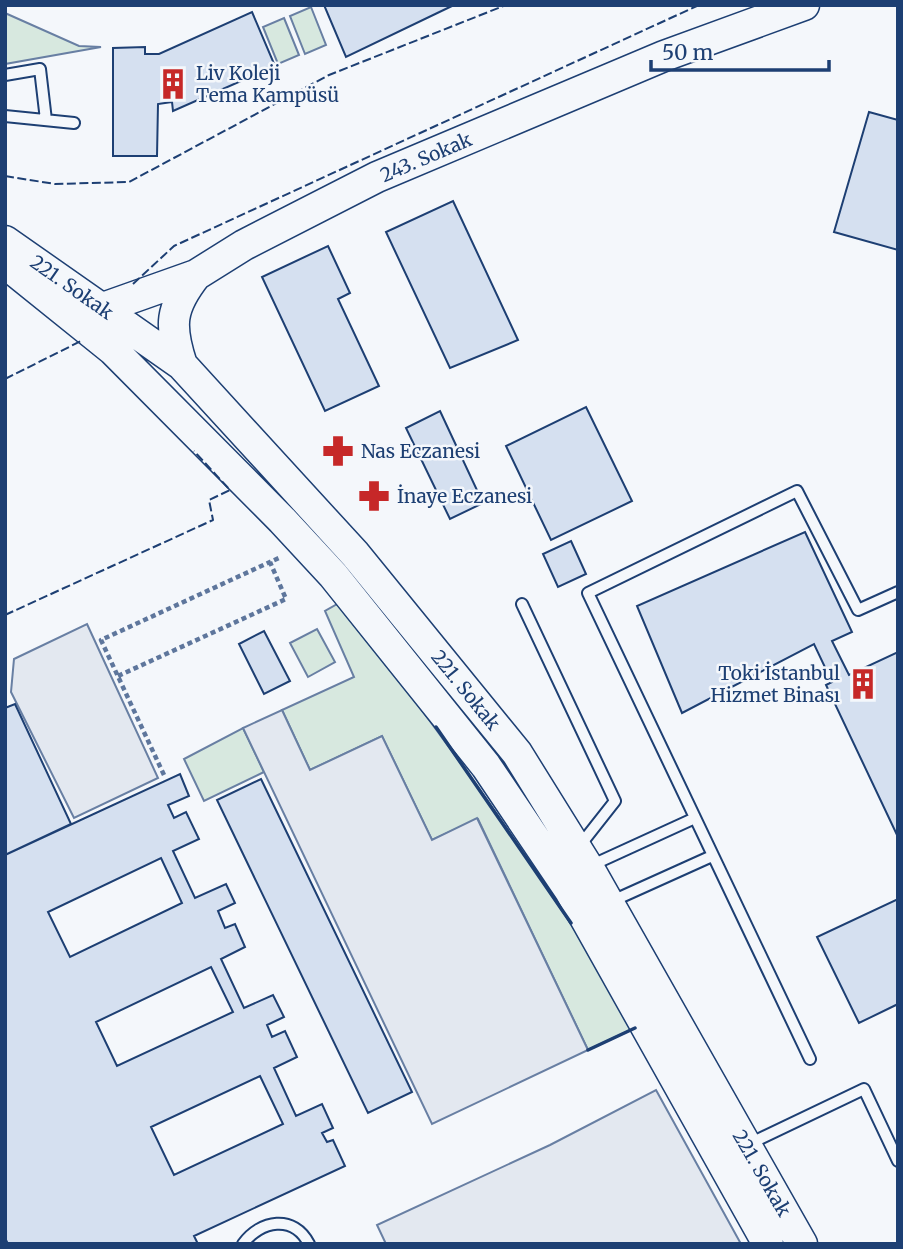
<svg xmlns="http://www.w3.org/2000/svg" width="903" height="1249" viewBox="0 0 903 1249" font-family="Merriweather,serif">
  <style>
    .green { fill: #d7e8df; stroke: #687fa3; stroke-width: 2 }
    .parking { fill: #e3e8f0; stroke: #687fa3; stroke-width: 2 }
    .building { fill: #d5e0f0; stroke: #1d3f73; stroke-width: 2; fill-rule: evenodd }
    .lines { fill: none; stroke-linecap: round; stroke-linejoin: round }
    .lane-casing { stroke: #1d3f73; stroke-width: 14 }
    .secondary-casing { stroke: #1d3f73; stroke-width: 33 }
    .path { stroke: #5e769c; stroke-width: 4.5; stroke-dasharray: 5 3.5; stroke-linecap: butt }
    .lane { stroke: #f4f7fb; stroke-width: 10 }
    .secondary { stroke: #f4f7fb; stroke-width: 30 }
    .fence { stroke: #1d3f73; stroke-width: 2; stroke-dasharray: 9 3.5; stroke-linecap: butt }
    .wall { stroke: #1d3f73; stroke-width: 3.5 }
    .labels { text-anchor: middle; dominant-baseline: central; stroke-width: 5; stroke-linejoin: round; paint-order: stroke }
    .poi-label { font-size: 19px; fill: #1d3f73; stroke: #f4f7fb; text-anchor: start }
    .street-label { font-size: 19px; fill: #1d3f73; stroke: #f4f7fb }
  </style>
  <rect width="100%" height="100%" fill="#f4f7fb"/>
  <path class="green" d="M311,7L326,45L305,54L290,16Z
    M5,13L79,46L101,47L5,64Z
    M284,18L299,55L278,64L263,27Z
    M339,603C448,738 545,880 637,1027L588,1050L478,819L432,840L382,736L310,770L282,710L354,677L325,611Z
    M317,629L335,662L308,677L290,643Z
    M243,728L264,772L204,801L184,759Z"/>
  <path class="parking" d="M87,624L158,778L74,818L11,692L14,659Z
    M282,710L310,770L382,736L432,840L477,818L588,1050L432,1124L243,728Z
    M656,1090L741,1244H386L377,1225L550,1145Z"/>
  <path class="building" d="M324,5H454L346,57Z
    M252,12L275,66L173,111L172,102L158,104L157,156H113V48L145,47V54H159Z
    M869,112L898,120V250L834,232Z
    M453,201L518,340L450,368L386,232Z
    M328,246L350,293L338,299L379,386L325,411L262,277Z
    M586,407L632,501L551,540L506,446Z
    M440,411L483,503L450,519L406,428Z
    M805,532L852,632L832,641L849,675L898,652V837L826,685L832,682L814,644L682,713L637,606Z
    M571,541L586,574L558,587L543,554Z
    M264,631L290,681L264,694L239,644Z
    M15,704L71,824L5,855V708Z
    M180,774L189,796L168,805L174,818L186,812L199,839L173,851L195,898L226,884L235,903L218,911L225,928L235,924L245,947L221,959L244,1008L273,995L284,1017L267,1025L272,1037L285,1031L297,1057L274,1068L296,1116L322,1104L333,1128L322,1133L327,1142L333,1140L345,1166L194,1236L198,1244H8L5,1238V855ZM161,858L182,903L70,957L48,912ZM211,967L233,1012L117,1066L96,1022ZM260,1076L283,1124L174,1175L151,1127Z
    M261,779L412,1092L368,1113L217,800Z
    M898,899V1004L859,1023L817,937Z"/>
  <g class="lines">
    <defs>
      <path id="lane" d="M5,75L40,69L46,120
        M5,116L74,123
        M522,604L615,801L578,848
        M590,866L695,818
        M610,902L712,856
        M810,1059L588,593L797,491L858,610L898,592
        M749,1144L864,1089L898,1161
        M243,1244C260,1220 294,1214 309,1244"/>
      <path id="secondary" d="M5,241L182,365L355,554L517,753L591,872L802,1244
        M5,263L113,350L282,520L333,575L486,766L570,891L768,1244
        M103,308L196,275L244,245L377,177L664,56L804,5
        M182,365C169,326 170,308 196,275"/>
    </defs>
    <use href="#lane" class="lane-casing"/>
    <use href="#secondary" class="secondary-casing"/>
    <path class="path" d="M118,676L286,599L270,562L281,557
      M164,775L101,640L270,562"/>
    <use href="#lane" class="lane"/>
    <use href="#secondary" class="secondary"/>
    <path class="fence" d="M5,176L55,184L129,182L329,75L506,5
      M133,284L174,246L699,5
      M5,379L83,340
      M5,615L213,520L209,500L230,490L194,451"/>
    <path class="wall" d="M436,727L571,923
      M588,1050L635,1028"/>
  </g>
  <defs>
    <symbol id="building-bare" viewBox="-9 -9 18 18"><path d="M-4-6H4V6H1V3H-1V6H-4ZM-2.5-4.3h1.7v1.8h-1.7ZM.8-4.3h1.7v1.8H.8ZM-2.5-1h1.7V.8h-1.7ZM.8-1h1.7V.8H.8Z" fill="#c62828" stroke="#f4f7fb" stroke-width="2.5" paint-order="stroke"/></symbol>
    <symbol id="pharmacy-bare" viewBox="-9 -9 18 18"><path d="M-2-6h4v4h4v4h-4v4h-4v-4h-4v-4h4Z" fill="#c62828" stroke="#f4f7fb" stroke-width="2.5" paint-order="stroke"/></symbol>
  </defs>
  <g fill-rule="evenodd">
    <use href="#building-bare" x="151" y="62" width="44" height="44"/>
    <use href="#pharmacy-bare" x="316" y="429" width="44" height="44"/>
    <use href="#pharmacy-bare" x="352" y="474" width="44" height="44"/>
    <use href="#building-bare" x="841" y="662" width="44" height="44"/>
  </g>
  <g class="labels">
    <g class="poi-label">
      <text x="196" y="73">Liv Koleji<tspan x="196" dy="22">Tema Kampüsü</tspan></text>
      <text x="361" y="451">Nas Eczanesi</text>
      <text x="397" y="496">İnaye Eczanesi</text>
      <text x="840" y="673" text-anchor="end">Toki İstanbul<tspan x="840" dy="22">Hizmet Binası</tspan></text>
    </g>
    <g class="street-label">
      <text transform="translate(426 157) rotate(-23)">243. Sokak</text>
      <text transform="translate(72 287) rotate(35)">221. Sokak</text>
      <text transform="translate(466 690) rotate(51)">221. Sokak</text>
      <text transform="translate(762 1173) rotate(60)">221. Sokak</text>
    </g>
  </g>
  <rect width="903" height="1249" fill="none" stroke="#1d3f73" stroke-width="14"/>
  <path d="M651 60v10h178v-10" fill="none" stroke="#1d3f73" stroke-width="3.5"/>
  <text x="662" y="60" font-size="21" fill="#1d3f73" stroke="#f4f7fb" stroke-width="5" paint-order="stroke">50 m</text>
</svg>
